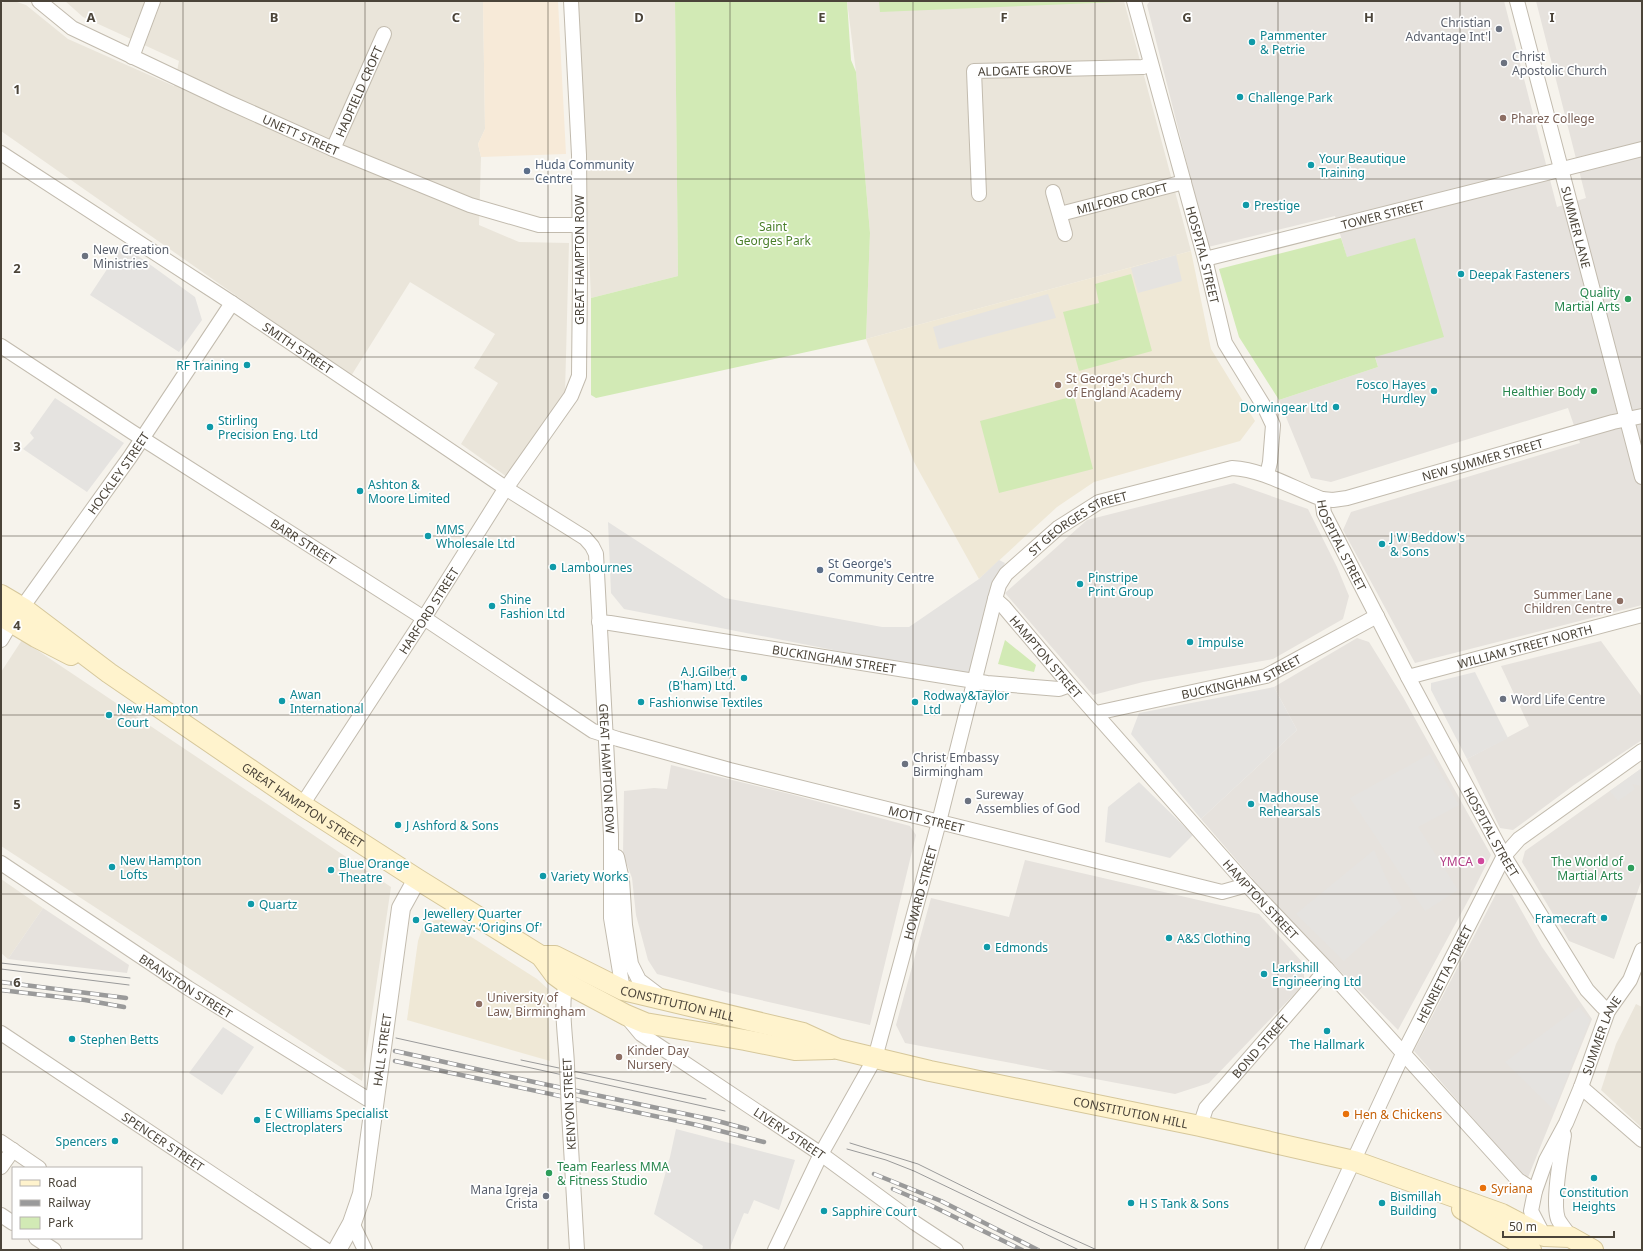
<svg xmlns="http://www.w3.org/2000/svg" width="1643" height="1251" viewBox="0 0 1643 1251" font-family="'Noto Sans',sans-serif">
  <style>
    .residential { fill: #eae5da }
    .commercial { fill: #f7ead8 }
    .industrial { fill: #e6e2dd }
    .education { fill: #efe8d6 }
    .green { fill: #d2eab5 }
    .parking { fill: #e5e3e0 }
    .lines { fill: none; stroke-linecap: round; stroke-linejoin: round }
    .minor-casing { stroke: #c2bbae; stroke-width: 16 }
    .tertiary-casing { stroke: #c2bbae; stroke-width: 20 }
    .secondary-casing { stroke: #d6c79b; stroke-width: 22 }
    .minor { stroke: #fff; stroke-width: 14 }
    .tertiary { stroke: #fff; stroke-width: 18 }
    .secondary { stroke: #fff3cd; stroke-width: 20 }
    .tram { stroke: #9a9a9a; stroke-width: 1 }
    .rail-casing { stroke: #9a9a9a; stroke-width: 4.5 }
    .rail { stroke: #fff; stroke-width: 3; stroke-dasharray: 9; stroke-linecap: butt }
    .minor-bridge-casing { stroke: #c2bbae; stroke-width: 16; stroke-linecap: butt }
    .minor-bridge { stroke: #fff; stroke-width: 14 }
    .grid { fill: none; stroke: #4b4439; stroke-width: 1; stroke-opacity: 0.55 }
    .worship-dot { fill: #6b7280; stroke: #fff; stroke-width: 1.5 }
    .culture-dot { fill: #0f9aa8; stroke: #fff; stroke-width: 1.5 }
    .education-dot { fill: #8d6e63; stroke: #fff; stroke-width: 1.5 }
    .service-dot { fill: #5c6f8a; stroke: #fff; stroke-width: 1.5 }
    .leisure-dot { fill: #2e9e5b; stroke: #fff; stroke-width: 1.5 }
    .hotel-dot { fill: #d1479c; stroke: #fff; stroke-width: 1.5 }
    .food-dot { fill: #e8710a; stroke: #fff; stroke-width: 1.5 }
    .labels { text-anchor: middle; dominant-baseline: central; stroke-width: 3.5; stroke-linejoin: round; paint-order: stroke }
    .worship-label { font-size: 12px; fill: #5b616d; stroke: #fff; text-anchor: start }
    .culture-label { font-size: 12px; fill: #0d838f; stroke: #fff; text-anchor: start }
    .street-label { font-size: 12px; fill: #4b4439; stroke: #fff }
    .education-label { font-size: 12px; fill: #785e54; stroke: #fff; text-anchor: start }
    .service-label { font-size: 12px; fill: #4e5e75; stroke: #fff; text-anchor: start }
    .park-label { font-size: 12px; fill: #4a7f2a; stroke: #fff }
    .leisure-label { font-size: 12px; fill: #27864d; stroke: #fff; text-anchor: end }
    .hotel-label { font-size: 12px; fill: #b23c85; stroke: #fff; text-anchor: end }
    .food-label { font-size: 12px; fill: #c56008; stroke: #fff; text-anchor: start }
    .grid-label { font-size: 13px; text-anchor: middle; font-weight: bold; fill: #4b4439; stroke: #fff; stroke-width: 3.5; stroke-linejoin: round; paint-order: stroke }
  </style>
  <rect width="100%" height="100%" fill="#f6f3ec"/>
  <path class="residential" d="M6,1H14L26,5L68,39L174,86L179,61L83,17L65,1H483L485,129L478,144L481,157L479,225L519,242L569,243L565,393L507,477L461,444L498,383L474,368L495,334L410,282L351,376L1,131V4Z
    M578,1H675L678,276L591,298Z
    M847,1H1124L1191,251L866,339L870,233L856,72Z
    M22,640L391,887L362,1081L1,846V672Z
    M1,879L43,908L8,959L1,953Z
    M1636,1004L1642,1007V1128L1601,1090L1616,1044Z"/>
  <path class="commercial" d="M483,1H558L566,154L481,157L478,144L485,129Z"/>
  <path class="industrial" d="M1150,1H1504L1557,207L1586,198L1536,1H1642V605L1415,663L1343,530L1351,512L1580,443L1568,408L1331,482L1311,478L1279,400L1378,367L1335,216L1208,247L1147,5Z
    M1234,483L1308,509L1337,567L1349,596L1343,619L1273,659L1143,682L1093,695L1005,593L1087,520Z
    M1357,638L1369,642L1403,697L1491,855L1470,897L1398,1030L1278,908L1201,819L1297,730L1274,687Z
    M1601,641L1642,697V740L1574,785L1513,830L1500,828L1467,759L1529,726L1501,666Z
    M671,765L790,794L910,826L916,835L870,1025L734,994L657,974L648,960L636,915L632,878L623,854L624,791L654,788L667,789Z
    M1642,768V879L1614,959L1569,941L1522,862L1525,851Z
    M1025,860L1259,914L1304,964V984L1209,1083L1175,1094L905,1043L896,1025L931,898L1009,917Z
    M1496,894H1512L1542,947L1592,1019L1527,1180L1414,1051Z
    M43,908L129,965L127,973L8,959Z"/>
  <path class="education" d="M1191,251L1211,349L1255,421L1240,441L1094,482L1057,507L979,579L914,462L866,339Z
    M436,920H445L537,979L548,989L550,1061L407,1020L418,941L422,929L427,923Z"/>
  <path class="green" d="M675,1H847L851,60L856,72L870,233L866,339L596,398L591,395V298L678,276Z
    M879,1H1119V2L880,12Z
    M1341,238L1347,257L1415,238L1444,337L1375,357L1378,367L1279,400L1239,337L1219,269Z
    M1131,274L1152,351L1079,371L1063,312L1099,303L1095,284Z
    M1074,396L1093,469L999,493L980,421Z
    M1005,640L1036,665L1034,672L998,664Z"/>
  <path class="parking" d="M123,245L195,297L202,320L179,352L90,295Z
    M1176,255L1182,281L1138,293L1131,268Z
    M1048,294L1056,318L939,349L933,327Z
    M55,398L124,443L87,492L23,449L34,438L30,433Z
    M608,522L725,598L882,627H909L979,579L999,560L1005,563L992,593L972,673L930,669L624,609L611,593Z
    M1475,672L1508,738L1467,759L1431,690V683Z
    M1274,687L1297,730L1201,819L1131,734L1139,713Z
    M1430,754L1459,805L1418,827L1458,890L1425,911L1350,798Z
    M1642,768V786L1632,784L1635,789L1618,801L1610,791Z
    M1139,782L1193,835L1170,858L1105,842L1108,807Z
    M1374,850L1386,878L1402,908L1344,961L1296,914Z
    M1579,1007L1590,1020L1554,1110L1505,1062Z
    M223,1027L254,1047L222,1095L189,1073Z
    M676,1129L795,1160L779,1210L754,1200L748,1214L744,1213L729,1250H702L703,1246L654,1214L670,1157Z"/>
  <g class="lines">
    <defs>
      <g id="minor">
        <path id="s1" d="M39,1L72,28L228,102L333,149L470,205L539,225H579"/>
        <path id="s2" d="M1134,1L1205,259L1225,343L1265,408L1273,425L1270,462L1267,475"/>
        <path id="s3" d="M1517,1L1642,477"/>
        <path d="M132,57L153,1"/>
        <path id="s4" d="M333,149L384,34"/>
        <path id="s5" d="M1,153L232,303L507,489L585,538L592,546L596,554L611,835V918L623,990"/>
        <path d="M1053,192L1065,234"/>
        <path id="s6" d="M979,194L974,71L1143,67L1150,64"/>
        <path id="s7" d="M1060,214L1184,182"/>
        <path id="s8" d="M1205,259L1642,149"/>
        <path id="s9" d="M1,346L132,432L430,622L593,731L618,739L730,770L1222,892L1247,885"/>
        <path id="s10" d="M1322,499L1333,500L1347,498L1613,422L1642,416"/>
        <path id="s11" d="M995,599L1004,607L1070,685L1247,885L1327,969L1518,1180L1535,1191"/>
        <path id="s12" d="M599,622L610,623L987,683L1059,689L1070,685"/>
        <path id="s13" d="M1,640L11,623L130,457L232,303"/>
        <path id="s14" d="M1408,677L1642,615"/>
        <path id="s15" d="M1096,713L1266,676L1377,616"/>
        <path id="s16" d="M302,805L424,618L502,494L571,396L579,376L580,278L579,155L571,1"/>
        <path d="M617,857L622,880L625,925L631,964L639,980L660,996"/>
        <path id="s17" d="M1,863L188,988L374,1103"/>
        <path d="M566,983C560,1006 566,1040 567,1065"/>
        <path id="s18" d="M626,1016L641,1034L821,1154L915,1223L956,1250"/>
        <path id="s19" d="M1,1033L326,1250"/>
        <path d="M1581,1087L1642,1140"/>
        <path d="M569,1113L577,1250"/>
        <path id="s20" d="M1200,1126L1206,1108L1327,969"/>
        <path d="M1564,1135C1561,1153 1552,1203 1558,1219C1561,1225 1567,1231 1570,1237"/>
        <path d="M1,1142L39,1168"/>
        <path d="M1,1167L13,1150"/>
        <path d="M1,1215L13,1223"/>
        <path d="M352,1223L365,1250"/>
        <path id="s21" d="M1544,1236L1531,1211L1535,1191L1546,1160L1566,1123L1581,1087L1608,1011L1630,980L1642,950"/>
        <path d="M36,1238L54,1250"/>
        <path id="s22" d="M775,1250L821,1154L875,1058L939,822L995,599L999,585L1006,574L1058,528L1099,502L1232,468C1265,470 1292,488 1322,499L1324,513L1408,677L1504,856L1587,990L1602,1006L1608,1011"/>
        <path id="s23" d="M1312,1250L1403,1054L1504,856L1519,839L1642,751"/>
      </g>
      <g id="tertiary">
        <path id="s24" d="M337,1250L352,1223L362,1194L401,908L417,879"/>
      </g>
      <g id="secondary">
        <path id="s25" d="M1,595L23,608L109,673L302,805L417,879L541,956L555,975L566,983L626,1015L645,1023L745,1040L795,1050L832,1049"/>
        <path d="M1,616L36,637L71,655"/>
        <path id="s26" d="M541,956H555L623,990L803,1033L838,1049L930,1071L1200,1126L1354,1161L1502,1214L1544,1236L1570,1237L1593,1250"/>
        <path d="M1462,1209L1531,1250"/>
      </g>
    </defs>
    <use href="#minor" class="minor-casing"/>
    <use href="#tertiary" class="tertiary-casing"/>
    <use href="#secondary" class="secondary-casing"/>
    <use href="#minor" class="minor"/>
    <use href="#tertiary" class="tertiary"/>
    <use href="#secondary" class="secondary"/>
    <path class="tram" d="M1,963L130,978
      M1,969L129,985
      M396,1038L725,1111
      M521,1060L706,1099
      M850,1143L918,1164L1031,1220L1097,1250
      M847,1149L886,1160L914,1171L1079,1250"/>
    <defs>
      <path id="rail" d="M1,982L126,998
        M1,990L85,1000L124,1007
        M395,1051L534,1082L714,1120L747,1129
        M395,1061L697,1125L764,1142
        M874,1174L941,1201L1038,1250
        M893,1189L930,1205L1022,1250"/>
    </defs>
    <use href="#rail" class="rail-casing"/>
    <use href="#rail" class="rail"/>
    <defs>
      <path id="minor-bridge" d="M567,1065L569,1113"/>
    </defs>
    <use href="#minor-bridge" class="minor-bridge-casing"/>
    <use href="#minor-bridge" class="minor-bridge"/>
  </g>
  <path class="grid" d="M183,1V1250M365,1V1250M548,1V1250M730,1V1250M913,1V1250M1095,1V1250M1278,1V1250M1460,1V1250M1,179H1642M1,357H1642M1,536H1642M1,715H1642M1,894H1642M1,1072H1642"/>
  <g class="worship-dot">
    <circle cx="1499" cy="29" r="4"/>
    <circle cx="1504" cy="63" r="4"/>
    <circle cx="85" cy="256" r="4"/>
    <circle cx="1503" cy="699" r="4"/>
    <circle cx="905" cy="764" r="4"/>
    <circle cx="968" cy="801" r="4"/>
    <circle cx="546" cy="1196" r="4"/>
  </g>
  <g class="culture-dot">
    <circle cx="1252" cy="42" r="4"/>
    <circle cx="1240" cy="97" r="4"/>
    <circle cx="1311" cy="165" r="4"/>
    <circle cx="1246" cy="205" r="4"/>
    <circle cx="1461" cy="274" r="4"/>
    <circle cx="247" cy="365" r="4"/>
    <circle cx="1434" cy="391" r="4"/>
    <circle cx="1336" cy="407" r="4"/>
    <circle cx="210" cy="427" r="4"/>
    <circle cx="360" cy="491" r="4"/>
    <circle cx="428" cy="536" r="4"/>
    <circle cx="1382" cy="544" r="4"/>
    <circle cx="553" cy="567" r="4"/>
    <circle cx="1080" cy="584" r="4"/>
    <circle cx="492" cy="606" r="4"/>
    <circle cx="1190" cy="642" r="4"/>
    <circle cx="744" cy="678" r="4"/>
    <circle cx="282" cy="701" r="4"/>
    <circle cx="641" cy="702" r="4"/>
    <circle cx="915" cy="702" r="4"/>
    <circle cx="109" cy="715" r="4"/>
    <circle cx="1251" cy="804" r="4"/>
    <circle cx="398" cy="825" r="4"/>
    <circle cx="112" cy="867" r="4"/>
    <circle cx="331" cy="870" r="4"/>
    <circle cx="543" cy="876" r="4"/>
    <circle cx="251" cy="904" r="4"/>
    <circle cx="1604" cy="918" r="4"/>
    <circle cx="416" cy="920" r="4"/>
    <circle cx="1169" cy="938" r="4"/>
    <circle cx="987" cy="947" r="4"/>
    <circle cx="1264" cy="974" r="4"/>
    <circle cx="1327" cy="1031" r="4"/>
    <circle cx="72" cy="1039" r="4"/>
    <circle cx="257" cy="1120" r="4"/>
    <circle cx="115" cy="1141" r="4"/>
    <circle cx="1594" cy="1178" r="4"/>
    <circle cx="1131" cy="1203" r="4"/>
    <circle cx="1382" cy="1203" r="4"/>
    <circle cx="824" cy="1211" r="4"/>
  </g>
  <g class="education-dot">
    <circle cx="1503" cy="118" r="4"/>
    <circle cx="1058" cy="385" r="4"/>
    <circle cx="1620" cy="601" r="4"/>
    <circle cx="479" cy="1004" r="4"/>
    <circle cx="619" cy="1057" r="4"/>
  </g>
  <g class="service-dot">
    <circle cx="527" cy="171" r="4"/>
    <circle cx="820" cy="570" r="4"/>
  </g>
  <g class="leisure-dot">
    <circle cx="1628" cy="299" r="4"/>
    <circle cx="1594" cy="391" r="4"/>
    <circle cx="1631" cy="868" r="4"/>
    <circle cx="549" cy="1173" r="4"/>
  </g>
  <circle class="hotel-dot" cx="1481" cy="861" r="4"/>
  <g class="food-dot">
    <circle cx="1346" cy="1114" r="4"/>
    <circle cx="1483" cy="1188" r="4"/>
  </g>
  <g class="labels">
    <g class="worship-label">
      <text x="1491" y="22" text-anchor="end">Christian<tspan x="1491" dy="14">Advantage Int'l</tspan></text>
      <text x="1512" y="56">Christ<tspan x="1512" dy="14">Apostolic Church</tspan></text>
      <text x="93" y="249">New Creation<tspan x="93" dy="14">Ministries</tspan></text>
      <text x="1511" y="699">Word Life Centre</text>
      <text x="913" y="757">Christ Embassy<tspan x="913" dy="14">Birmingham</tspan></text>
      <text x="976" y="794">Sureway<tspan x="976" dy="14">Assemblies of God</tspan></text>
      <text x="538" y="1189" text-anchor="end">Mana Igreja<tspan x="538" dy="14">Crista</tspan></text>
    </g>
    <g class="culture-label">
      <text x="1260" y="35">Pammenter<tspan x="1260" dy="14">&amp; Petrie</tspan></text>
      <text x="1248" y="97">Challenge Park</text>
      <text x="1319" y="158">Your Beautique<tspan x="1319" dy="14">Training</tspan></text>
      <text x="1254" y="205">Prestige</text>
      <text x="1469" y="274">Deepak Fasteners</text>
      <text x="239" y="365" text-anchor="end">RF Training</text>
      <text x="1426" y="384" text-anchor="end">Fosco Hayes<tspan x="1426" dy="14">Hurdley</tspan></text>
      <text x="1328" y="407" text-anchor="end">Dorwingear Ltd</text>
      <text x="218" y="420">Stirling<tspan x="218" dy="14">Precision Eng. Ltd</tspan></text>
      <text x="368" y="484">Ashton &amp;<tspan x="368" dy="14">Moore Limited</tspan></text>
      <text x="436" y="529">MMS<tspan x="436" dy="14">Wholesale Ltd</tspan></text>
      <text x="1390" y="537">J W Beddow's<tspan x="1390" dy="14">&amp; Sons</tspan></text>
      <text x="561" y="567">Lambournes</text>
      <text x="1088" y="577">Pinstripe<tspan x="1088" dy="14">Print Group</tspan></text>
      <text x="500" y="599">Shine<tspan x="500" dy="14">Fashion Ltd</tspan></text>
      <text x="1198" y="642">Impulse</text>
      <text x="736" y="671" text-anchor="end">A.J.Gilbert<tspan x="736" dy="14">(B'ham) Ltd.</tspan></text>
      <text x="290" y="694">Awan<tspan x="290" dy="14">International</tspan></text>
      <text x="923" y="695">Rodway&amp;Taylor<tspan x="923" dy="14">Ltd</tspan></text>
      <text x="649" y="702">Fashionwise Textiles</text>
      <text x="117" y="708">New Hampton<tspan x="117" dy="14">Court</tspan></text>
      <text x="1259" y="797">Madhouse<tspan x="1259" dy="14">Rehearsals</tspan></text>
      <text x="406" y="825">J Ashford &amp; Sons</text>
      <text x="120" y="860">New Hampton<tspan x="120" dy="14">Lofts</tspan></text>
      <text x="339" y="863">Blue Orange<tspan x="339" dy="14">Theatre</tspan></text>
      <text x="551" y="876">Variety Works</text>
      <text x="259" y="904">Quartz</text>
      <text x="424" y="913">Jewellery Quarter<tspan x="424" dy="14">Gateway: ‘Origins Of'</tspan></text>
      <text x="1596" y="918" text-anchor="end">Framecraft</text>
      <text x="1177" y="938">A&amp;S Clothing</text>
      <text x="995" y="947">Edmonds</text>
      <text x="1272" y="967">Larkshill<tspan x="1272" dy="14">Engineering Ltd</tspan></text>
      <text x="80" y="1039">Stephen Betts</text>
      <text x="1327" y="1044" text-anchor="middle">The Hallmark</text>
      <text x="265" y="1113">E C Williams Specialist<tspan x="265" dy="14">Electroplaters</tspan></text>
      <text x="107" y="1141" text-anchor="end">Spencers</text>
      <text x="1594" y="1192" text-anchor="middle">Constitution<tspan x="1594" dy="14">Heights</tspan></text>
      <text x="1390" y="1196">Bismillah<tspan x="1390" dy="14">Building</tspan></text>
      <text x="1139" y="1203">H S Tank &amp; Sons</text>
      <text x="832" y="1211">Sapphire Court</text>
    </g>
    <g class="street-label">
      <text stroke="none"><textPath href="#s6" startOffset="174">ALDGATE GROVE</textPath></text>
      <text stroke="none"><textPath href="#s4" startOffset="63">HADFIELD CROFT</textPath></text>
      <text stroke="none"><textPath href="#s1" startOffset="295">UNETT STREET</textPath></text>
      <text stroke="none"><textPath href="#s7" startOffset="64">MILFORD CROFT</textPath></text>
      <text stroke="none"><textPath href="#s8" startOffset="183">TOWER STREET</textPath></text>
      <text stroke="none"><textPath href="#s3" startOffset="234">SUMMER LANE</textPath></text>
      <text stroke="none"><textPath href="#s2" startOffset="263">HOSPITAL STREET</textPath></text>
      <text transform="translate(579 260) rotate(-90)">GREAT HAMPTON ROW</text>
      <text stroke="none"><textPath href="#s5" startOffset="355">SMITH STREET</textPath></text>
      <text stroke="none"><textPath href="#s10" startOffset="166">NEW SUMMER STREET</textPath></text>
      <text stroke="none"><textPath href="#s13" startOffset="204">HOCKLEY STREET</textPath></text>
      <text stroke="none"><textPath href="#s22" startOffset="808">ST GEORGES STREET</textPath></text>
      <text stroke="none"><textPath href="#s9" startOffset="360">BARR STREET</textPath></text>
      <text stroke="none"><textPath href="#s22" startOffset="1120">HOSPITAL STREET</textPath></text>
      <text stroke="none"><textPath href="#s16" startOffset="232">HARFORD STREET</textPath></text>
      <text stroke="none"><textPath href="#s14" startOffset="121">WILLIAM STREET NORTH</textPath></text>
      <text stroke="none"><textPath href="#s11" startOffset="77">HAMPTON STREET</textPath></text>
      <text stroke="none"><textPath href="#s12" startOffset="238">BUCKINGHAM STREET</textPath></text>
      <text stroke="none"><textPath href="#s15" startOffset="150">BUCKINGHAM STREET</textPath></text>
      <text stroke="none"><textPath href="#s5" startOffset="934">GREAT HAMPTON ROW</textPath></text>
      <text stroke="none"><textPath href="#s25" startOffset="368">GREAT HAMPTON STREET</textPath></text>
      <text stroke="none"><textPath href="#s9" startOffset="1051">MOTT STREET</textPath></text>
      <text stroke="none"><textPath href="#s22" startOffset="1444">HOSPITAL STREET</textPath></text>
      <text stroke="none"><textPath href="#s22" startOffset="388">HOWARD STREET</textPath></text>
      <text stroke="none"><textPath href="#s11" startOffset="401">HAMPTON STREET</textPath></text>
      <text stroke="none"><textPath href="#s23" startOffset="306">HENRIETTA STREET</textPath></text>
      <text stroke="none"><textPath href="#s17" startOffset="222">BRANSTON STREET</textPath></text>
      <text stroke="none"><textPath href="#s26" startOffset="146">CONSTITUTION HILL</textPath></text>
      <text stroke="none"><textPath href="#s21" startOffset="218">SUMMER LANE</textPath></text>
      <text stroke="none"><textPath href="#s20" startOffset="101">BOND STREET</textPath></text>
      <text stroke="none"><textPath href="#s24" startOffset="207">HALL STREET</textPath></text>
      <text transform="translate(569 1104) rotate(-93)">KENYON STREET</text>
      <text stroke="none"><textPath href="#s26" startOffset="613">CONSTITUTION HILL</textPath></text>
      <text stroke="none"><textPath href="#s18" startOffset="202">LIVERY STREET</textPath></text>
      <text stroke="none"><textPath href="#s19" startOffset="195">SPENCER STREET</textPath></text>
    </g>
    <g class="education-label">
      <text x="1511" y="118">Pharez College</text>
      <text x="1066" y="378">St George's Church<tspan x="1066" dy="14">of England Academy</tspan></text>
      <text x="1612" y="594" text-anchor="end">Summer Lane<tspan x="1612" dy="14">Children Centre</tspan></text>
      <text x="487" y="997">University of<tspan x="487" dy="14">Law, Birmingham</tspan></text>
      <text x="627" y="1050">Kinder Day<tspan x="627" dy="14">Nursery</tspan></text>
    </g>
    <g class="service-label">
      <text x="535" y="164">Huda Community<tspan x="535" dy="14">Centre</tspan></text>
      <text x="828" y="563">St George's<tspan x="828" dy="14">Community Centre</tspan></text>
    </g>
    <g class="park-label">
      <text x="773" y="226">Saint<tspan x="773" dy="14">Georges Park</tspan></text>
    </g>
    <g class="leisure-label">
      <text x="1620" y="292">Quality<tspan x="1620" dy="14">Martial Arts</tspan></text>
      <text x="1586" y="391">Healthier Body</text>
      <text x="1623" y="861">The World of<tspan x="1623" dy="14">Martial Arts</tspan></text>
      <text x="557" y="1166" text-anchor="start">Team Fearless MMA<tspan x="557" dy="14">&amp; Fitness Studio</tspan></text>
    </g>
    <g class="hotel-label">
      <text x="1473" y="861">YMCA</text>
    </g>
    <g class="food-label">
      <text x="1354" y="1114">Hen &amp; Chickens</text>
      <text x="1491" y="1188">Syriana</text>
    </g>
  </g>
  <g class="grid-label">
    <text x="91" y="22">A</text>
    <text x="274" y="22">B</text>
    <text x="456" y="22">C</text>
    <text x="639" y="22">D</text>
    <text x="822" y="22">E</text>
    <text x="1004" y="22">F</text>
    <text x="1187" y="22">G</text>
    <text x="1369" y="22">H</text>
    <text x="1552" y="22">I</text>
    <text x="17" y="94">1</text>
    <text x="17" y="273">2</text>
    <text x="17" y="451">3</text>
    <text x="17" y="630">4</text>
    <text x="17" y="809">5</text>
    <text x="17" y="987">6</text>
  </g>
  <rect width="1643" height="1251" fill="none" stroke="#4b4439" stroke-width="4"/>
  <rect x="12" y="1167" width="130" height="72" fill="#ffffff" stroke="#b7b4b0"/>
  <rect x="20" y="1180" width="20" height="6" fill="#fff3cd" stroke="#b7b4b0"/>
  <text x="48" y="1187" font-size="12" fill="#4b4439">Road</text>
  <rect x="20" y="1200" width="20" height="6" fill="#9a9a9a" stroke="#b7b4b0"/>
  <text x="48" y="1207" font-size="12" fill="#4b4439">Railway</text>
  <rect x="20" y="1217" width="20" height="12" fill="#d2eab5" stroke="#b7b4b0"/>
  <text x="48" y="1227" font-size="12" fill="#4b4439">Park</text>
  <path d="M1503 1231v6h111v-6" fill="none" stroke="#4b4439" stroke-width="2"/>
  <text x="1509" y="1231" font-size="12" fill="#4b4439" stroke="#ffffff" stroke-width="3" paint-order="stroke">50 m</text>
</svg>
